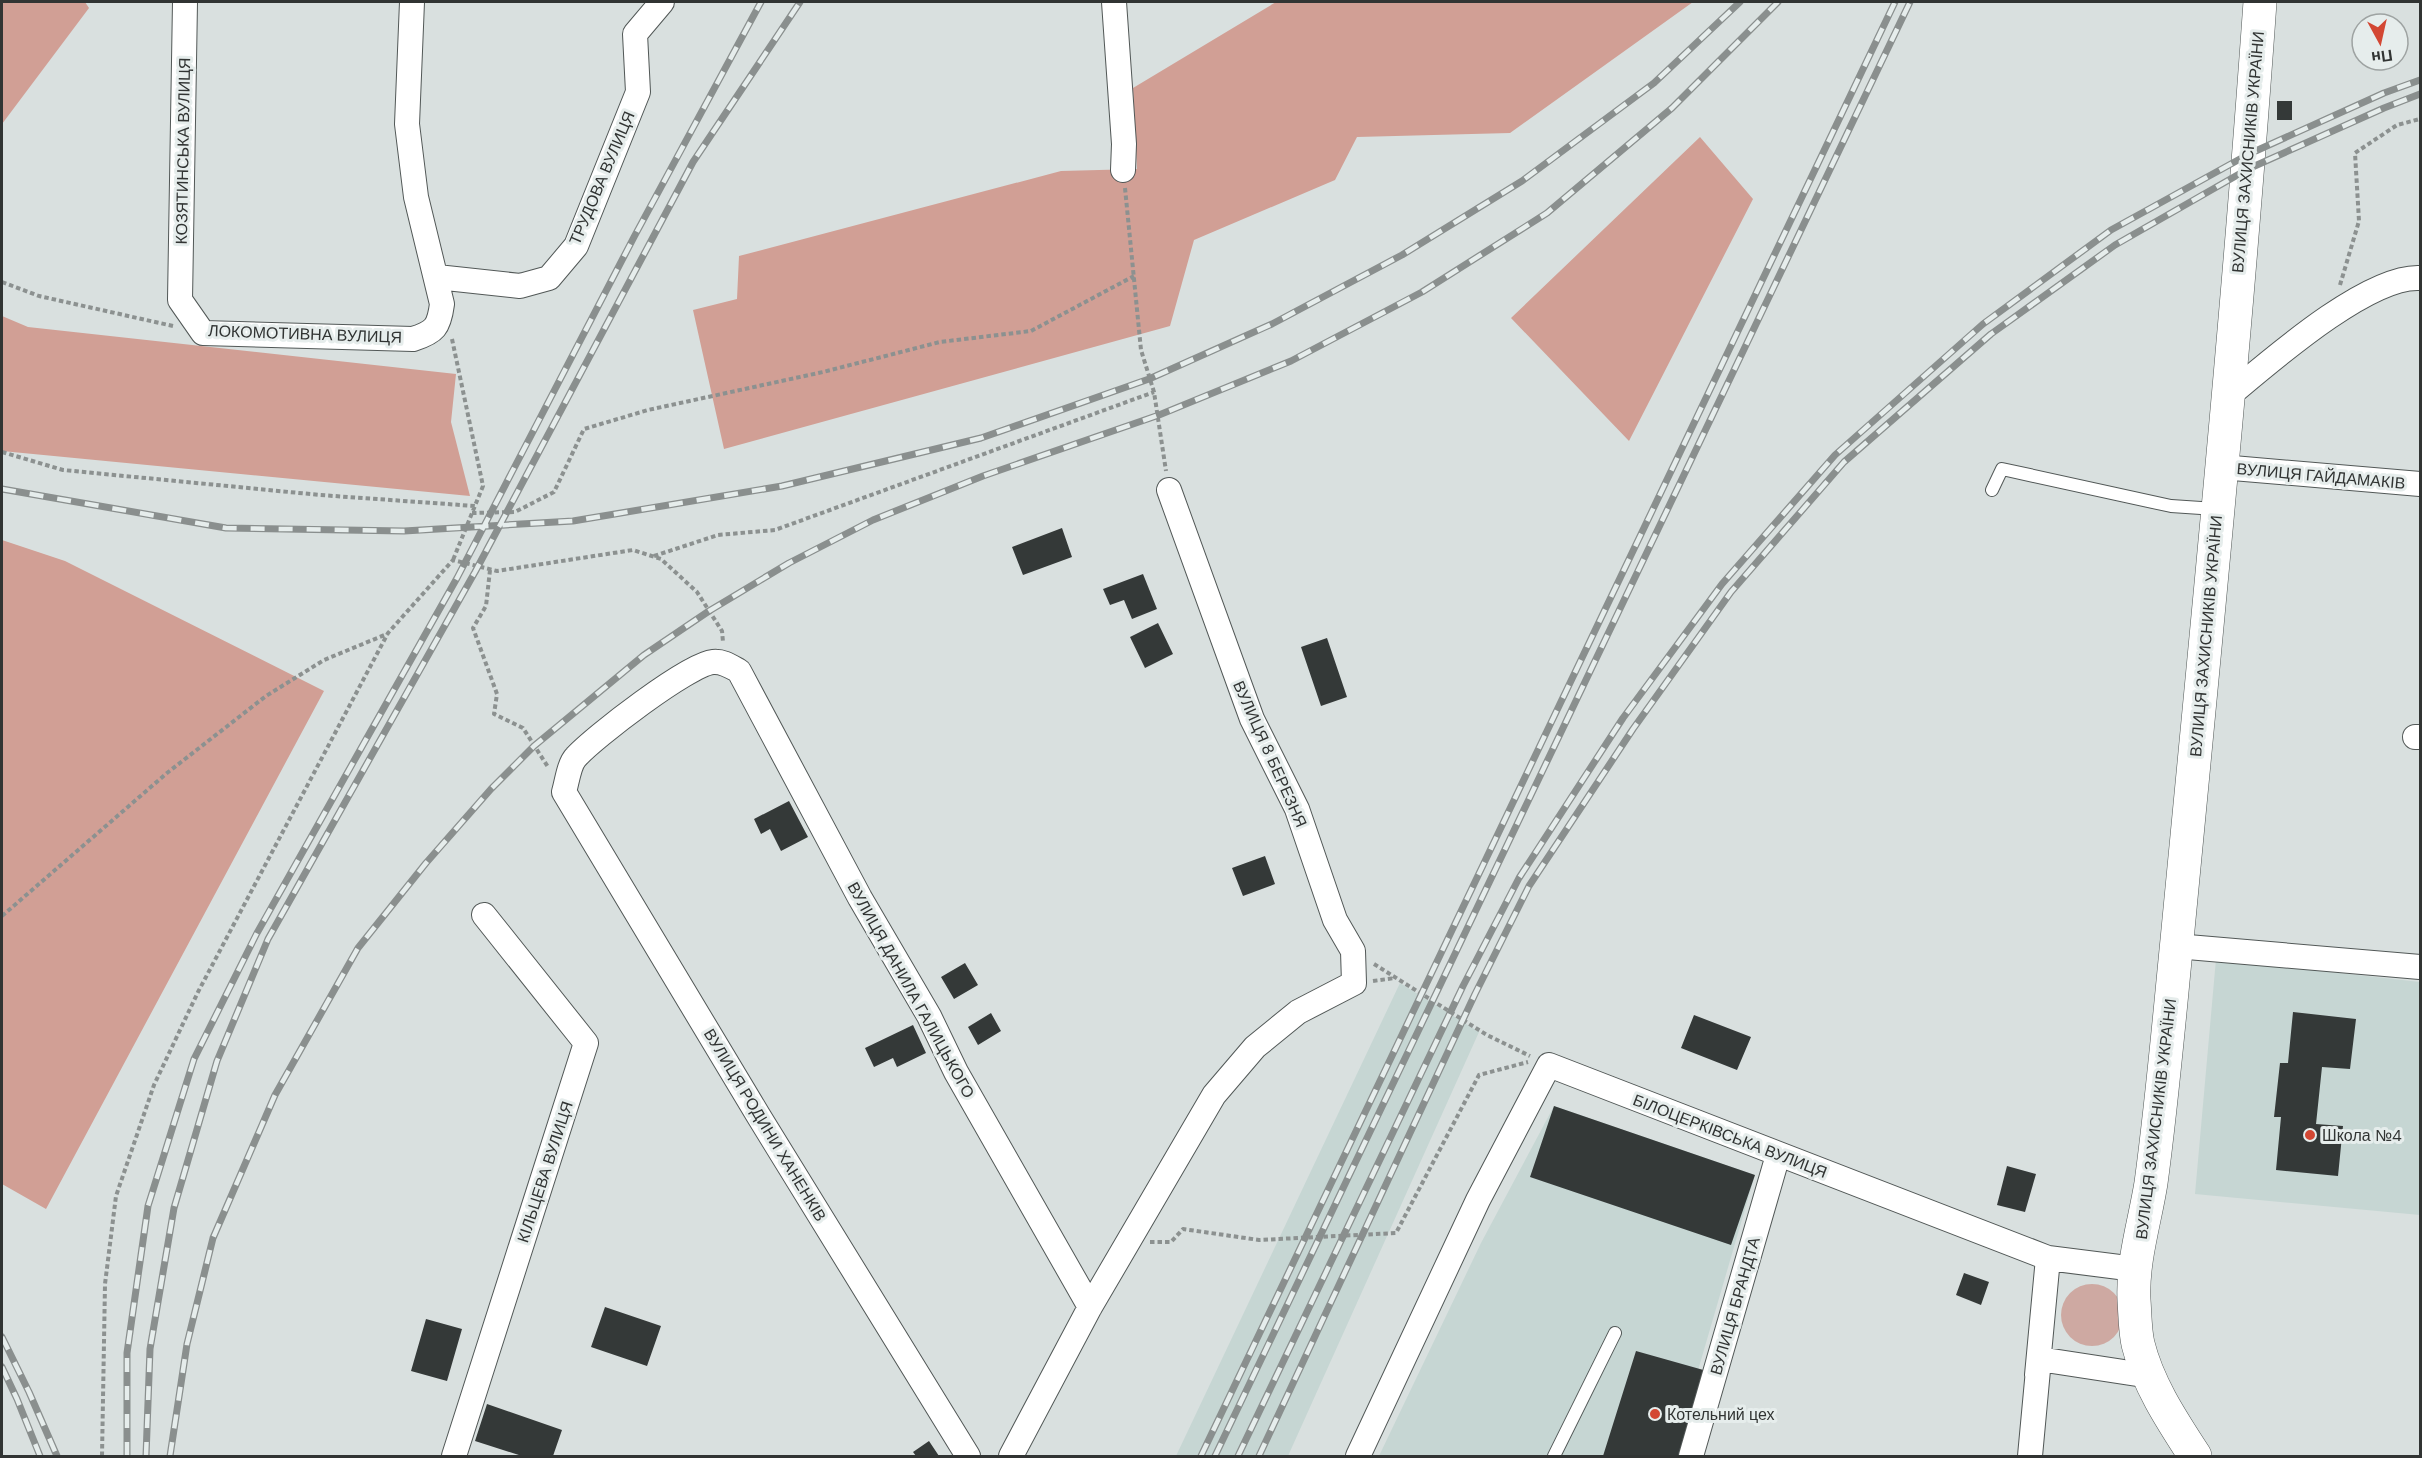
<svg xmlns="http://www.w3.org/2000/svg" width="2422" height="1458" viewBox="0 0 2422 1458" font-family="'DM Sans',sans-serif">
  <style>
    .built { fill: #c6d6d3 }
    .green { fill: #cea9a2 }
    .forest { fill: #d19f95 }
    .building { fill: #343938 }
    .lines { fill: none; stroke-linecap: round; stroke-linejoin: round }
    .service-casing { stroke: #525857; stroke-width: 14 }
    .minor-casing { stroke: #525857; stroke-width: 26 }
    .secondary-casing { stroke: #525857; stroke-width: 34 }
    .path { stroke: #8c9190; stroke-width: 4; stroke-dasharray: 4.5 3; stroke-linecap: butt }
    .service { stroke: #fff; stroke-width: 12 }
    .minor { stroke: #fff; stroke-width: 24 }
    .secondary { stroke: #fff; stroke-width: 33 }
    .rail-casing { stroke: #8a8f8e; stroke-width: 7 }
    .rail { stroke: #e6edec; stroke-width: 4.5; stroke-dasharray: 14; stroke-linecap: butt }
    .poi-dot { fill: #d34733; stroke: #e6edec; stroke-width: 2 }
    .labels { text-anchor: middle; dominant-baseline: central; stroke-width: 6; stroke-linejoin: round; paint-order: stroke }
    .street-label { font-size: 16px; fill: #313433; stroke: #e6edec }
    .poi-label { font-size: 16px; fill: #313433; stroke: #e6edec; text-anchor: start }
  </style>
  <rect width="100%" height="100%" fill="#d9e0df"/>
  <path class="built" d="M2216,959L2420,982V1215L2195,1194Z
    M1400,983L1479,1032L1288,1456H1176Z
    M1554,1106L1755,1175L1673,1456H1379L1481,1243Z"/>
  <path class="green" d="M2061 1315a31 31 0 1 1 62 0a31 31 0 1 1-62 0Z"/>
  <path class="forest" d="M2,2H85L89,8L2,124Z
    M1276,2H1693L1510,133L1357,137L1335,180L1194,240L1170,326L724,449L693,310L737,299L739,256L1061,171L1137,169L1133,88Z
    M1700,137L1753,199L1629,441L1511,318Z
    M2,316L28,327L456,374L451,422L470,496L2,451Z
    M2,540L65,561L324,691L46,1209L2,1184Z"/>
  <path class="building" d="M2277,101H2292V120H2277Z
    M1062,528L1072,557L1023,575L1012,547Z
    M1143,574L1157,609L1132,619L1124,600L1110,605L1103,589Z
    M1158,623L1173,654L1145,668L1130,637Z
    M1327,638L1347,697L1321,706L1301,647Z
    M789,801L808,837L781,851L770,829L761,834L754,819Z
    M1265,856L1275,884L1243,896L1232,868Z
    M965,963L978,985L954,999L941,977Z
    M2293,1012L2356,1019L2350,1069L2322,1067L2316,1124L2343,1126L2338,1176L2276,1170L2281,1117H2274L2280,1063H2288Z
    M991,1013L1001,1031L978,1045L968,1027Z
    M1694,1015L1751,1037L1737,1070L1681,1048Z
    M913,1025L926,1053L897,1067L893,1058L874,1067L865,1048Z
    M1554,1106L1755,1175L1731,1245L1530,1177Z
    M2007,1166L2036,1174L2025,1212L1997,1205Z
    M1964,1273L1989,1282L1981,1305L1956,1295Z
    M605,1307L661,1326L647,1366L591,1347Z
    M426,1319L462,1329L447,1381L411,1371Z
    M1636,1351L1707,1371L1682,1456H1603Z
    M487,1404L562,1430L553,1456H522L475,1441Z
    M929,1441L939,1456H916L913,1452Z"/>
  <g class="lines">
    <defs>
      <path id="service" d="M1992,490L2002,469L2171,506L2216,509
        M1554,1456L1615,1333"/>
      <path id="minor" d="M185,2L180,300L203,333L413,339C435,332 439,327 442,304L416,197L407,124L412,2
        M1114,2L1124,144L1123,170
        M437,277L520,286L549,278L576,246L638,92L635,34L662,2
        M2226,398C2267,364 2367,275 2420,278
        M2221,467L2420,484
        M2415,737H2420
        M2176,946L2420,967
        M2037,1375L2048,1258
        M454,1456L586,1043L484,915
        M968,1456L758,1115L564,792C567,782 569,764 576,757C594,737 689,664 713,662C723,661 730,666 739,671L860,898L929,1016L956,1072L1090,1307
        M1011,1456L1090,1307L1214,1095L1255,1047L1298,1012L1354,983L1353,951L1335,920L1297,809L1252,719L1169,490
        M1358,1456L1478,1200L1549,1065L2048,1258L2135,1269
        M1691,1456L1778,1155
        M2030,1456L2039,1359L2150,1376"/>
      <path id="secondary" d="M2195,1456C2173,1422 2148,1385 2138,1344C2135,1331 2135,1314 2134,1300C2132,1261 2145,1221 2151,1183C2162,1102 2169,1021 2177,940C2207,627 2238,315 2260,2"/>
    </defs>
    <use href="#service" class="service-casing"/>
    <use href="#minor" class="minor-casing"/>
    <use href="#secondary" class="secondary-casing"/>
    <path class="path" d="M1125,188L1141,350L1154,392L1166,471
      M2,282L39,296L173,326
      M2340,285L2359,221L2355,153L2397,125L2420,119
      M452,339L483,486L453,560
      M2,452L63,470L320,495L475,506
      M472,513L515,512L554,492L584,429L648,410L823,372L940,342L1031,331L1134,276
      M654,556L718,535L775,530L1154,392
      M490,570L486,606L473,628L497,694L494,714L523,728L548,767
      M2,916L167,773L266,696L324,660L387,634
      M1374,964L1487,1035L1530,1056
      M1373,981L1395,978
      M1150,1242H1171L1183,1229L1259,1240L1396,1233L1479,1075L1528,1062
      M102,1456L105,1284L116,1196L154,1085L198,992L388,633L453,560L497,571L633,550L661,559L697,592L722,631L723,642"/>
    <use href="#service" class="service"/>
    <use href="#minor" class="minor"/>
    <use href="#secondary" class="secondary"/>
    <defs>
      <path id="rail" d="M2,489L226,528L404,531L573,521L782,486L981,438L1149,379L1272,324L1402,255L1522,181L1654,83L1740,2
        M2,1337L29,1392L57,1456
        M2,1367L17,1399L40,1456
        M127,1456V1353L148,1206L194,1059L257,933L457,578L634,237L761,2
        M146,1456L150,1349L174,1208L217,1061L268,939L475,572L693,162L800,2
        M170,1456L187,1344L213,1238L275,1095L358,948L426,863L491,789L534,746L644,655L709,611L789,563L873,520L983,476L1159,415L1291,361L1422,292L1547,213L1672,108L1778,2
        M1201,1456L1895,2
        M1215,1456L1910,2
        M1238,1456L1463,986L1519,878L1623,718L1722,584L1835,455L1983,324L2111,230L2249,154L2384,93L2420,80
        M1259,1456L1475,994L1529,886L1633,729L1731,592L1844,462L1991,334L2115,245L2248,169L2384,108L2420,94"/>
    </defs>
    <use href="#rail" class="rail-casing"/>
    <use href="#rail" class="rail"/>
  </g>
  <g class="poi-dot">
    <circle cx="2310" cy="1135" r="6"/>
    <circle cx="1655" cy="1414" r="6"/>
  </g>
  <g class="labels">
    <g class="street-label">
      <text transform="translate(183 151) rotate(-89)">КОЗЯТИНСЬКА ВУЛИЦЯ</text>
      <text transform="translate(2248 152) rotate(-85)">ВУЛИЦЯ ЗАХИСНИКІВ УКРАЇНИ</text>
      <text transform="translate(602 178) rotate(-67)">ТРУДОВА ВУЛИЦЯ</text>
      <text transform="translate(305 334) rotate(2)">ЛОКОМОТИВНА ВУЛИЦЯ</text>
      <text transform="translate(2321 476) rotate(5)">ВУЛИЦЯ ГАЙДАМАКІВ</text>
      <text transform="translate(2206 636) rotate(-85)">ВУЛИЦЯ ЗАХИСНИКІВ УКРАЇНИ</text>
      <text transform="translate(1270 754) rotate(66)">ВУЛИЦЯ 8 БЕРЕЗНЯ</text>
      <text transform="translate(911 990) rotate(61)">ВУЛИЦЯ ДАНИЛА ГАЛИЦЬКОГО</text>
      <text transform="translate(2156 1119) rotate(-83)">ВУЛИЦЯ ЗАХИСНИКІВ УКРАЇНИ</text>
      <text transform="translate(765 1125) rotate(59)">ВУЛИЦЯ РОДИНИ ХАНЕНКІВ</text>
      <text transform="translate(1730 1136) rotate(21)">БІЛОЦЕРКІВСЬКА ВУЛИЦЯ</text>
      <text transform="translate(545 1172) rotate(-72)">КІЛЬЦЕВА ВУЛИЦЯ</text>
      <text transform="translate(1735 1306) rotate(-74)">ВУЛИЦЯ БРАНДТА</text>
    </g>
    <g class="poi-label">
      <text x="2322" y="1135">Школа №4</text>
      <text x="1667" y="1414">Котельний цех</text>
    </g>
  </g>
  <rect width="2422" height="1458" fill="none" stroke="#313433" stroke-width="6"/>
  <g transform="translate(2380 42) rotate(172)"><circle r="28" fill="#e6edec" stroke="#9ea3a2" stroke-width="1.5"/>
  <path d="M0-4.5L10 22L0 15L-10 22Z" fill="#d34733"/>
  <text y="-9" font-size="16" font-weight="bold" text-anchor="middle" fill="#313433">Пн</text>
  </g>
</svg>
